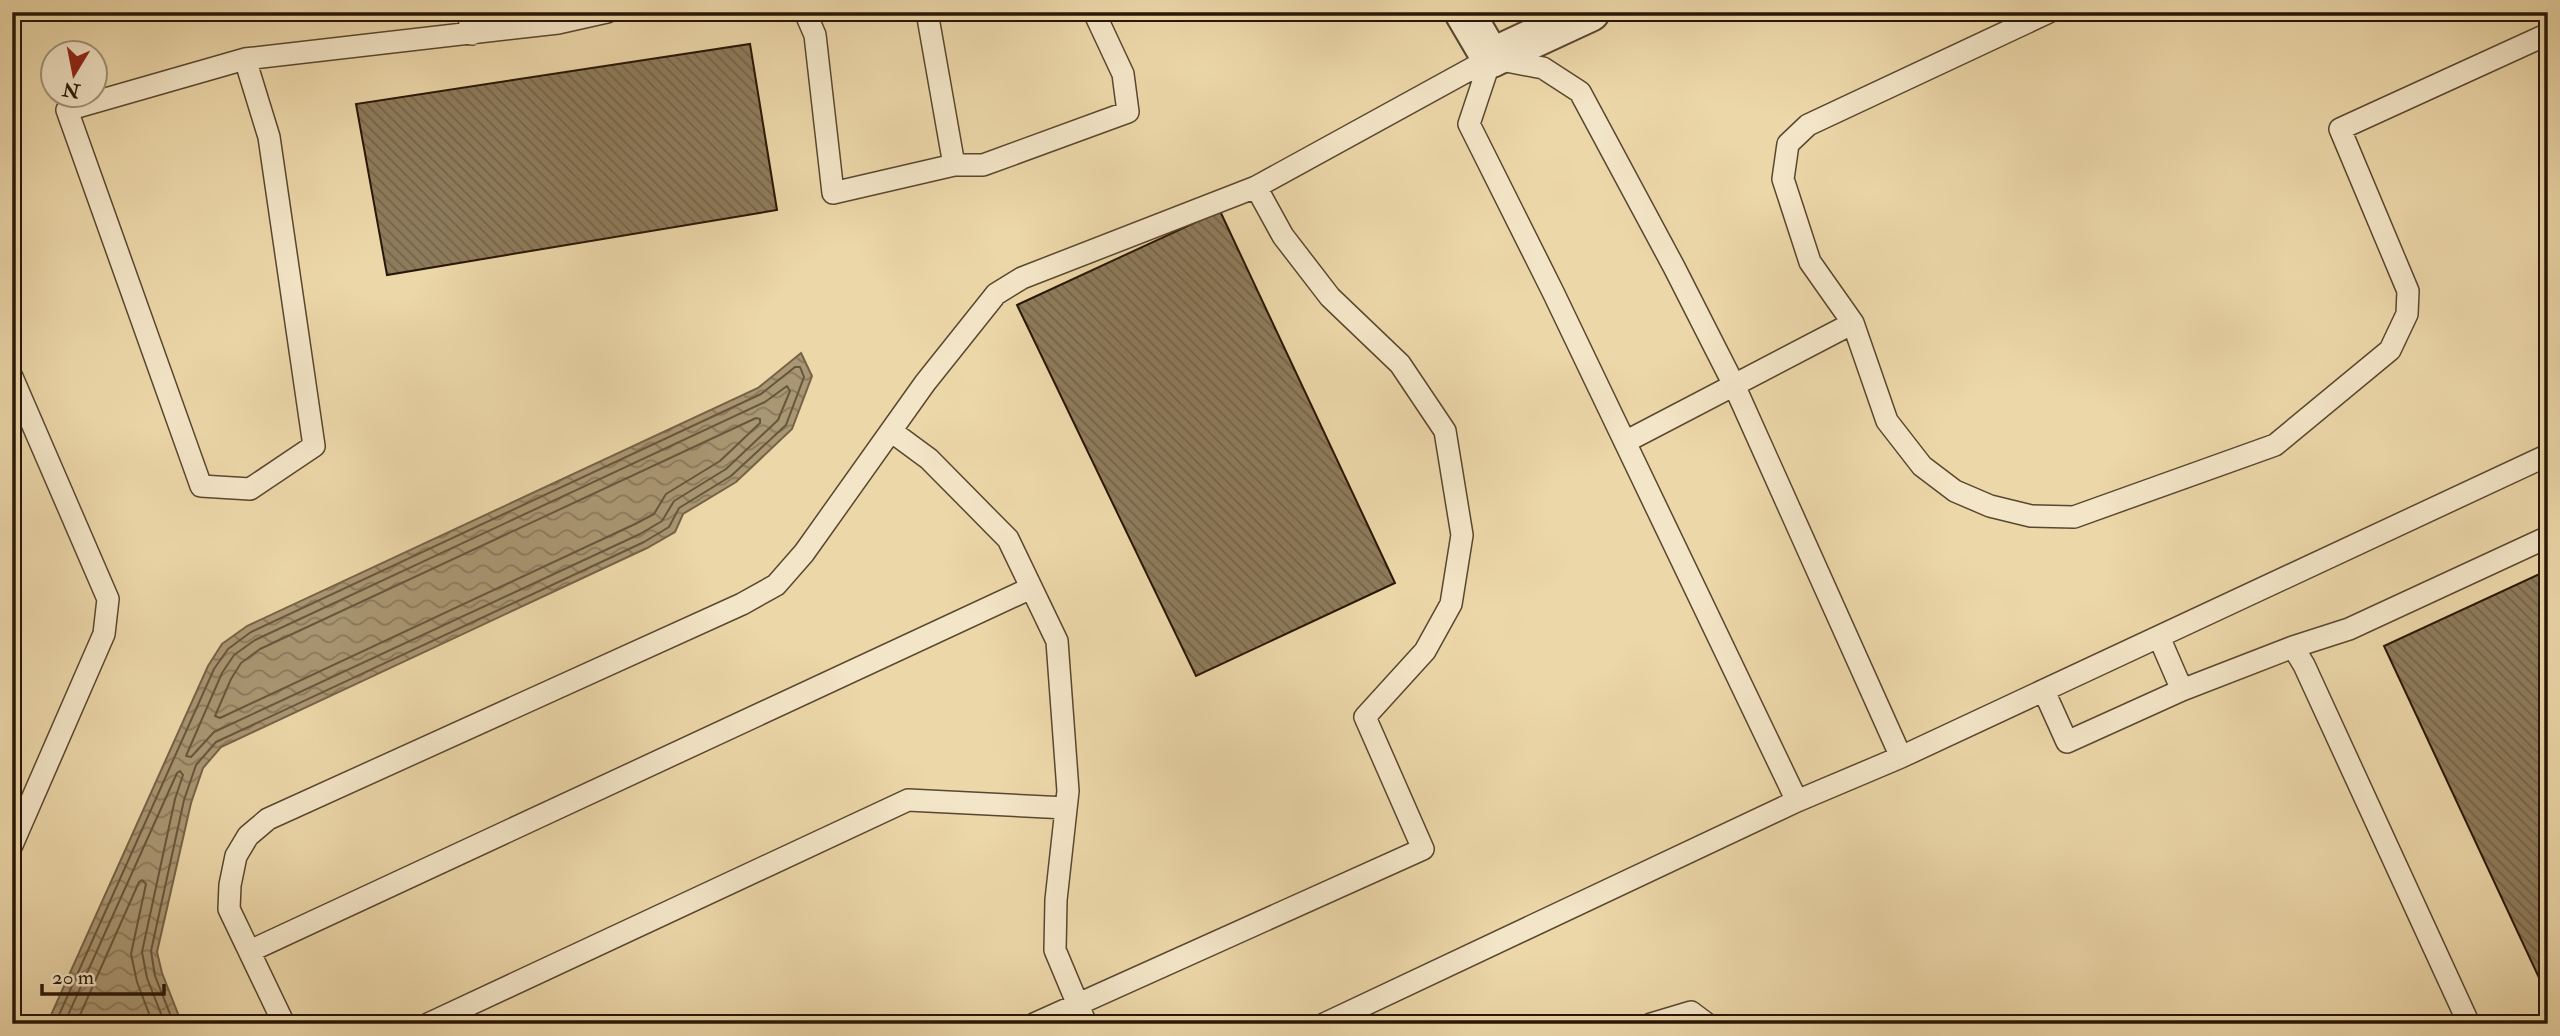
<svg xmlns="http://www.w3.org/2000/svg" width="2560" height="1036" viewBox="0 0 2560 1036" font-family="'IM FELL Double Pica',serif">
  <style>
    .water { fill: url(#water-waves); stroke: #756347; stroke-width: 2 }
    .lines { fill: none; stroke-linecap: round; stroke-linejoin: round }
    .shore { stroke: #68563c; stroke-width: 2 }
    .building { fill: url(#building-back-hatch); stroke: #281706; stroke-width: 2 }
    .service-casing { stroke: #59472f; stroke-width: 24 }
    .minor-casing { stroke: #59472f; stroke-width: 42 }
    .tertiary-casing { stroke: #59472f; stroke-width: 42 }
    .service { stroke: #f3e5c7; stroke-width: 21 }
    .minor { stroke: #f3e5c7; stroke-width: 38 }
    .tertiary { stroke: #f3e5c7; stroke-width: 38 }
  </style>
  <defs>
    <pattern id="water-waves" width="16" height="10" patternUnits="userSpaceOnUse" patternTransform="scale(1.75)"><rect width="16" height="10" fill="#a99672"/><path d="M0 5q4-4 8 0t8 0" fill="none" stroke="#8a795c"/></pattern>
    <pattern id="building-back-hatch" width="6" height="6" patternUnits="userSpaceOnUse" patternTransform="scale(1.75)"><rect width="6" height="6" fill="#8e7b5b"/><path d="M-1 5l2 2M0 0l6 6M5-1l2 2" fill="none" stroke="#746449"/></pattern>
  </defs>
  <rect width="100%" height="100%" fill="#ecd7a9"/>
  <filter id="stains"><feTurbulence type="fractalNoise" baseFrequency=".00286" numOctaves="4"/><feColorMatrix values="0 0 0 0 .2 0 0 0 0 .09 0 0 0 0 .02 0 0 0 .5 -.17"/></filter>
  <radialGradient id="worn" r=".72"><stop offset=".6" stop-color="#630" stop-opacity="0"/><stop offset="1" stop-color="#630" stop-opacity=".3"/></radialGradient>
  <path class="water" d="M801,353L812,376L792,429L736,482L683,514L675,532L647,548L221,747L203,768L191,803L157,952L162,973L182,1024H47L208,666L222,644L247,626L758,388Z"/>
  <g class="lines">
    <path class="shore" d="M787,386L790,391L778,420L726,469L674,501L662,521L640,534L214,732L191,757L186,756L222,673L234,655L255,640L765,402Z
      M756,418L760,419V423L720,461L666,494L654,514L635,524L220,718L215,716L231,679L241,663L260,649Z
      M55,1024L214,669L228,649L251,632L761,394L795,367H800L804,377L786,425L731,476L679,508L669,527L644,542L216,742L196,765L184,800L151,951L155,976L174,1024
      M64,1024L177,773L180,771L183,775L175,799L142,952L147,978L165,1024
      M76,1024L139,882L142,880L146,884L131,954L137,982L153,1024"/>
  </g>
  <path class="building" d="M750,44L777,210L387,275L356,104Z
    M1220,211L1395,583L1196,676L1017,305Z
    M2548,570V997L2384,646Z"/>
  <g class="lines">
    <defs>
      <path id="service" d="M468,12L472,34
        M805,12L815,35L833,193L954,165
        M927,12L954,165H983L1128,112L1123,74L1094,12
        M2049,12L1808,125L1788,144L1783,179L1810,262L1853,323L1887,421L1922,466L1955,491L1990,506L2031,516L2074,517L2275,445L2390,350L2407,314L2408,291L2340,129L2548,34
        M1491,58L1469,124L1553,292L1797,801
        M245,59L269,137L314,446L250,489L201,486L67,110L245,59L558,23L607,12
        M12,377L108,599L104,634L12,845
        M891,431L929,459L1008,539L1057,641L1068,791L1056,900L1055,950L1086,1024
        M1625,442L1853,323
        M2159,637L2182,690L2293,647L2304,665L2469,1024
        M2293,647L2349,629L2548,537
        M2044,691L2067,742L2182,690
        M250,951L1031,588
        M284,1024L229,909L230,885L236,856L248,836L268,819L742,604L776,585L804,553L925,383L996,294L1022,278L1256,187L1491,58L1543,68L1580,92L1674,267L1734,385L1901,757
        M428,1024L908,800L1066,808
        M1034,1024L1423,849L1365,717L1425,651L1451,604L1462,535L1445,431L1400,364L1330,297L1283,236L1256,187
        M1324,1024L1797,801L1901,757L2548,455
        M1651,1024L1691,1012L1707,1024"/>
      <path id="minor" d="M1491,58L1590,12"/>
      <path id="tertiary" d="M1464,12L1491,58"/>
    </defs>
    <use href="#service" class="service-casing"/>
    <use href="#minor" class="minor-casing"/>
    <use href="#tertiary" class="tertiary-casing"/>
    <use href="#service" class="service"/>
    <use href="#minor" class="minor"/>
    <use href="#tertiary" class="tertiary"/>
  </g>
  <rect width="2560" height="1036" fill="none" stroke="#ecd7a9" stroke-width="42"/>
  <rect x="14" y="14" width="2532" height="1008" fill="none" stroke="#281706" stroke-width="3.5"/>
  <rect x="21" y="21" width="2518" height="994" fill="none" stroke="#281706" stroke-width="2"/>
  <g transform="translate(74 74) rotate(190)"><circle r="33" fill="#f3e5c7" stroke="#a2937a" stroke-width="2"/>
  <path d="M0-5L12 26L0 18L-12 26Z" fill="#8f2418"/>
  <text y="-10" font-size="19" font-weight="bold" text-anchor="middle" fill="#281706">N</text>
  </g>
  <path d="M42 984v10h122v-10" fill="none" stroke="#281706" stroke-width="3.5"/>
  <text x="52" y="984" font-size="21" fill="#281706" stroke="#f3e5c7" stroke-width="5" paint-order="stroke">20 m</text>
  <rect width="100%" height="100%" filter="url(#stains)"/>
  <rect width="100%" height="100%" fill="url(#worn)"/>
</svg>
